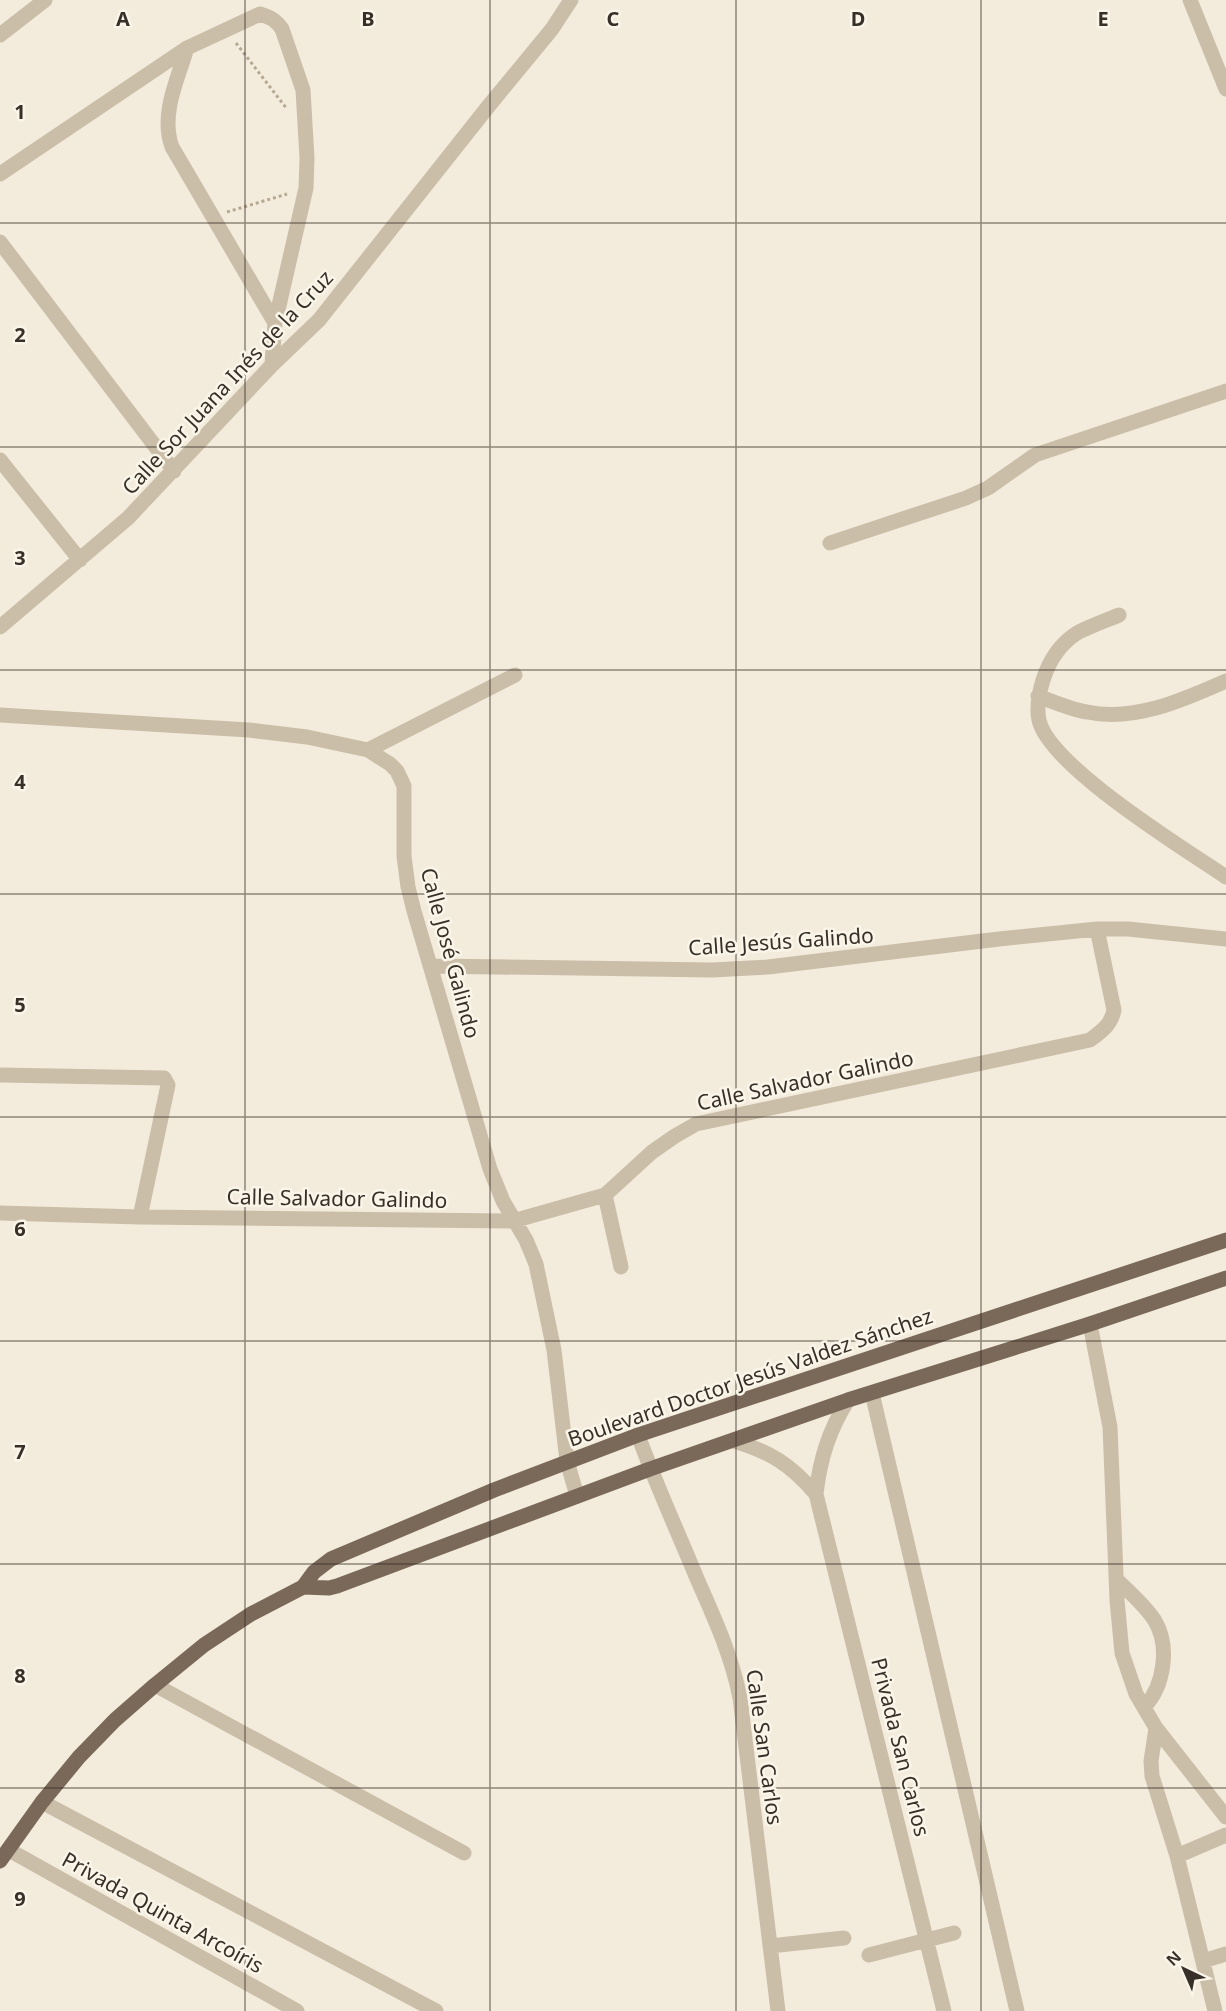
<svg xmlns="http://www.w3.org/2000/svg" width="1226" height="2011" viewBox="0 0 1226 2011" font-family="'Noto Sans',sans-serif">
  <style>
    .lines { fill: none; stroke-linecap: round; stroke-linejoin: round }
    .path { stroke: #b7a892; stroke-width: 3; stroke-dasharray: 3 3; stroke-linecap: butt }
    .minor { stroke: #cbbea8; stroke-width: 15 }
    .major { stroke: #7a6959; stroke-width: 15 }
    .grid { fill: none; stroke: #383028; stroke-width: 1.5; stroke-opacity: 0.55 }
    .labels { text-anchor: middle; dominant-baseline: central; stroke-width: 5; stroke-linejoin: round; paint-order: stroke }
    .street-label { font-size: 21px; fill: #383028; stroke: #faf5e9 }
    .grid-label { font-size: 20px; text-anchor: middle; font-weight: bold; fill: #383028; stroke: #faf5e9; stroke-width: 5; stroke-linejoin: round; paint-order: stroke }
  </style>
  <rect width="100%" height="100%" fill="#f3ecdc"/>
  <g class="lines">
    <path class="path" d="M236,43L287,109
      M227,212L287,194"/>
    <path class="minor" d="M1190,0L1226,89
      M0,35L45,0
      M187,48C178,79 160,114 172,147L275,323
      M0,174L187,48L260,14C270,17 276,20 282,29L303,90L307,158L306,188L275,323L272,365
      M0,242L174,471
      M0,460L80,560
      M830,543L966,498L988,488L1035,455L1226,391
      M1119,615C1105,621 1090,626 1077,633C1060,644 1049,661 1043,680C1039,693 1036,706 1039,720C1049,766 1185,849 1226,877
      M0,627L128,518L272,365L319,320L487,108L552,29L571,0
      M1038,696C1054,702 1070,709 1087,712C1135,722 1183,700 1226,681
      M0,715L249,730L307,737L368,750L390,764L397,771L404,786V856L408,887L414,911L490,1169L503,1201L526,1240L536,1264L554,1350L567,1461L577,1496
      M368,750L515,675
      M431,966L712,970L768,967L999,939L1097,929H1128L1226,939
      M0,1075L164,1078L168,1085L140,1217
      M605,1195L621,1267
      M0,1213L140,1217L513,1221L605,1195L652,1152L675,1136L696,1124L1090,1040C1102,1031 1111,1025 1114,1010L1097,929
      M1090,1324L1110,1427L1117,1600L1122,1653L1136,1694L1156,1728L1226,1817
      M872,1393L1017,2011
      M848,1400C829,1430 820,1459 816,1494L944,2011
      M638,1435C656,1485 678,1532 698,1581C715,1619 732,1657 740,1698L778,2011
      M734,1441C771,1452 791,1465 816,1494
      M1116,1579C1129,1592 1145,1605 1155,1621C1170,1646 1164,1686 1145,1706
      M155,1685L464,1853
      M1156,1728L1151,1761L1152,1776L1177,1856
      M42,1802L436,2011
      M9,1850L297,2011
      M770,1946L844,1938
      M869,1955L954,1933
      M1203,1961L1226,1954
      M1215,2011L1177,1856L1226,1835"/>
    <path class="major" d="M303,1587L329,1588L337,1586L650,1469L848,1400L1090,1324L1226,1278
      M0,1861L42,1802L79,1757L115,1720L155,1685L204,1645L251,1614L303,1587L314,1572L331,1559L494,1490L638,1435L1226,1240"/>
  </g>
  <path class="grid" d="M245,0V2011M490,0V2011M736,0V2011M981,0V2011M0,223H1226M0,447H1226M0,670H1226M0,894H1226M0,1117H1226M0,1341H1226M0,1564H1226M0,1788H1226"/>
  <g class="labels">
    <g class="street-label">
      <text transform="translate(227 382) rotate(-47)">Calle Sor Juana Inés de la Cruz</text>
      <text transform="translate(781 941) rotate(-4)">Calle Jesús Galindo</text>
      <text transform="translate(451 953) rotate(75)">Calle José Galindo</text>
      <text transform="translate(805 1080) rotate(-12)">Calle Salvador Galindo</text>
      <text transform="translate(337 1198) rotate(1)">Calle Salvador Galindo</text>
      <text transform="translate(750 1377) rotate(-19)">Boulevard Doctor Jesús Valdez Sánchez</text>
      <text transform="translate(765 1747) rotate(82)">Calle San Carlos</text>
      <text transform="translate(901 1747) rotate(76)">Privada San Carlos</text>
      <text transform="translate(163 1912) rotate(29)">Privada Quinta Arcoíris</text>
    </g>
  </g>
  <g class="grid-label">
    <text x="123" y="26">A</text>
    <text x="368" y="26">B</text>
    <text x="613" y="26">C</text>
    <text x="858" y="26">D</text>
    <text x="1103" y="26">E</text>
    <text x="20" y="119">1</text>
    <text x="20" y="342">2</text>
    <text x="20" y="565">3</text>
    <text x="20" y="789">4</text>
    <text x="20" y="1012">5</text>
    <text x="20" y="1236">6</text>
    <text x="20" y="1459">7</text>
    <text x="20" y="1683">8</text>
    <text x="20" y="1906">9</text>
  </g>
  <g transform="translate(1184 1969) rotate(316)" stroke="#faf5e9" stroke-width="4.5" paint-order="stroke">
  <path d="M0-4.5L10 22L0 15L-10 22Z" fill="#383028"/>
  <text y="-9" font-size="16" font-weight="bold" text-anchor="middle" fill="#383028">N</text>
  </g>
</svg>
